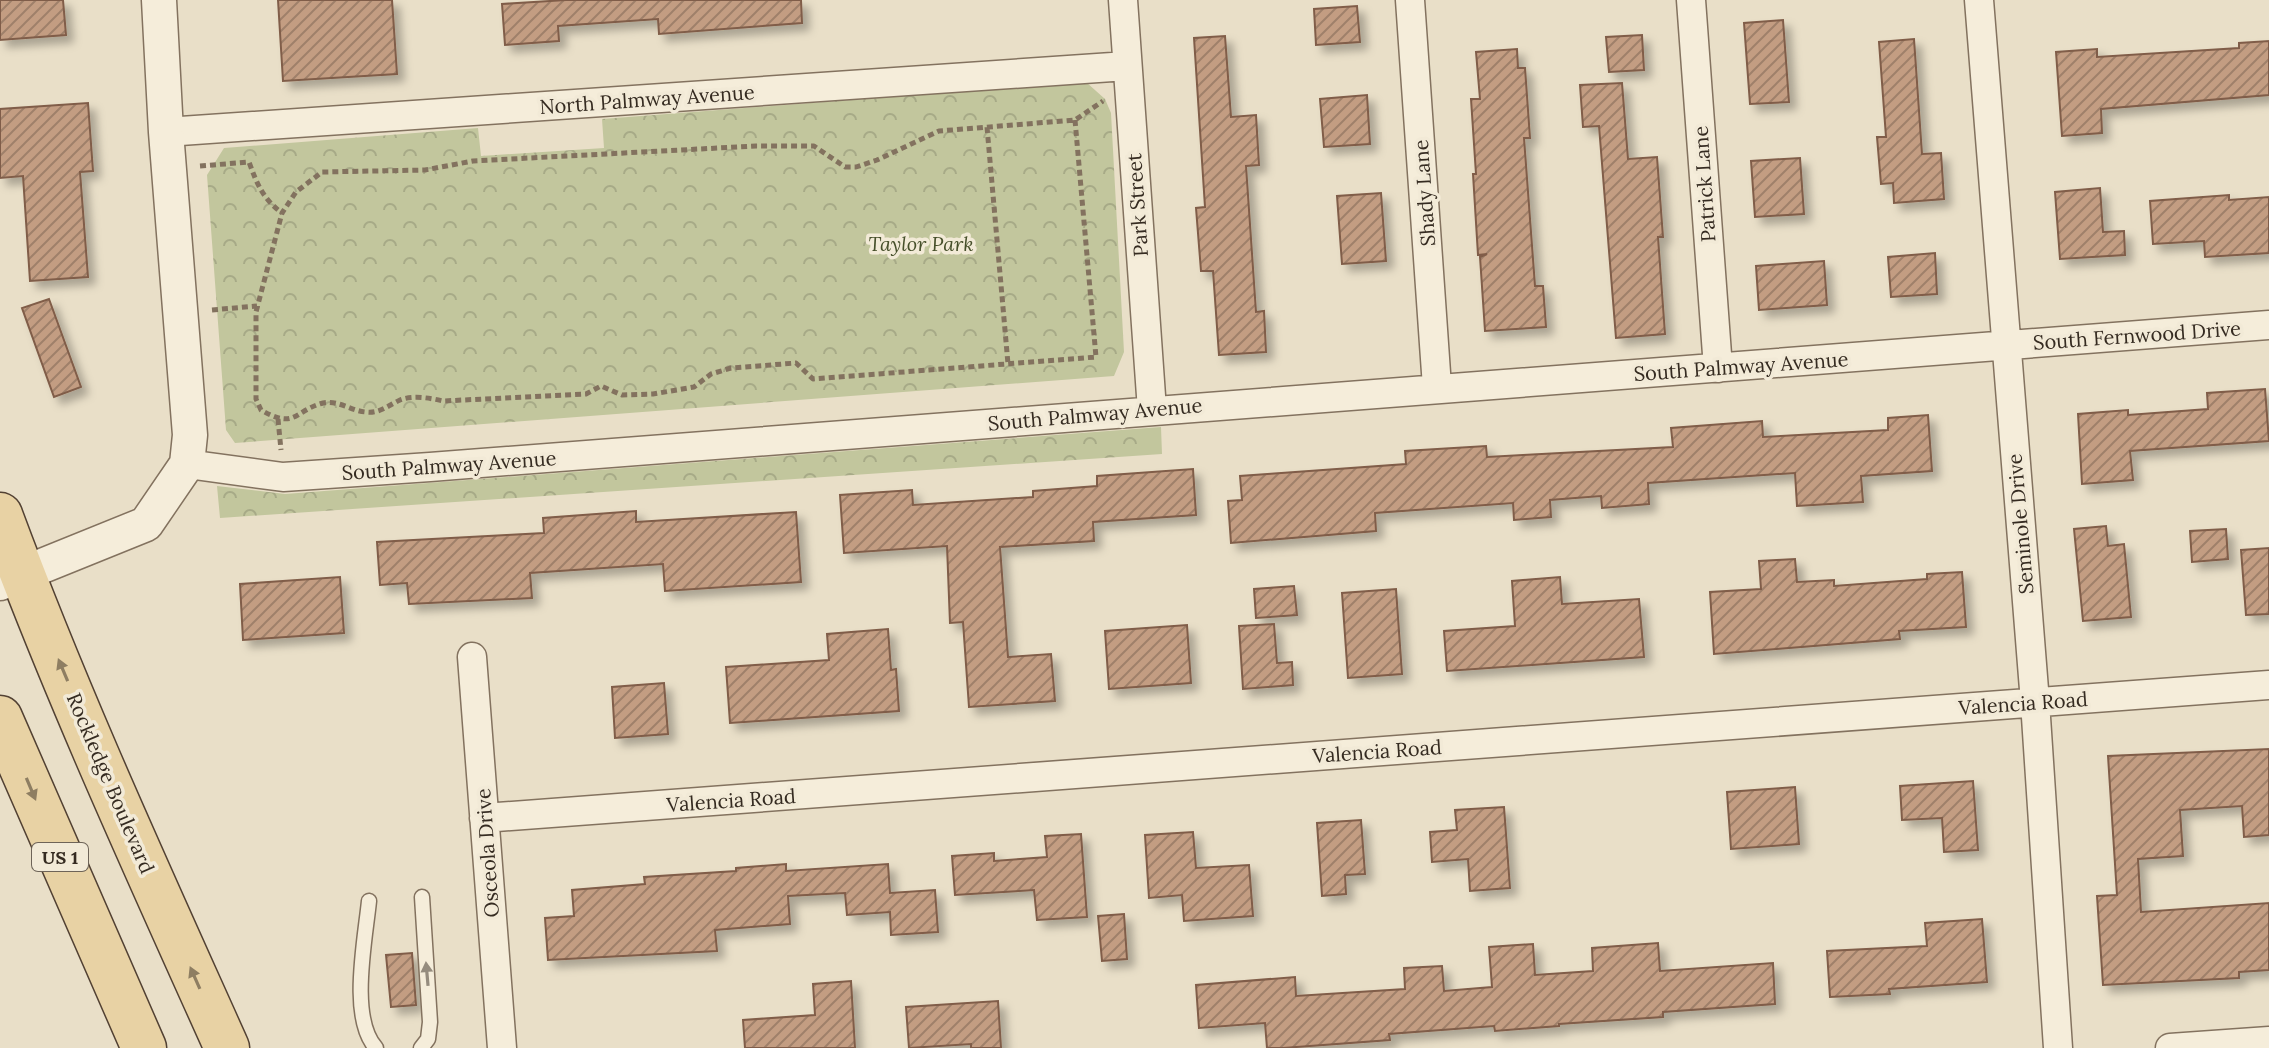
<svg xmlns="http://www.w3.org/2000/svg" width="2269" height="1048" viewBox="0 0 2269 1048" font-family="Lora,serif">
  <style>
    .forest { fill: url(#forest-crowns) }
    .building { fill: url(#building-hatch); stroke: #805d48; stroke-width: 2; filter: url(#shadow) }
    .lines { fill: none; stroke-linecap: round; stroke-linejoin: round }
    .service-casing { stroke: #83725f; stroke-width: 17 }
    .minor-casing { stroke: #83725f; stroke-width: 31 }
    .tertiary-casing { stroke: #83725f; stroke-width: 37 }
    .primary-casing { stroke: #524133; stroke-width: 47 }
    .path { stroke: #83725f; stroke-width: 5; stroke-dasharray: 6 4; stroke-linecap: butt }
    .service { stroke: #f5edda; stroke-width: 14 }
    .minor { stroke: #f5edda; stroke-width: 28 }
    .tertiary { stroke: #f5edda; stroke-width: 34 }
    .primary { stroke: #e8d2a4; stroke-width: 44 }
    .oneway { fill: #8e7e62 }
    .oneway2 { fill: #958c7e }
    .labels { text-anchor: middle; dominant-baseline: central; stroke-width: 7; stroke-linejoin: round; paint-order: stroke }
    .shield { fill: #f2ead7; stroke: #6e6458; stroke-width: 2 }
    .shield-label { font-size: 18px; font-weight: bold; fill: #352b21 }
    .street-label { font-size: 20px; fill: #352b21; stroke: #f2ead7 }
    .park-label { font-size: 20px; font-style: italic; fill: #464f2a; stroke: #f2ead7 }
  </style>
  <defs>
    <pattern id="forest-crowns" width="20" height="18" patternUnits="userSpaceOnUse" patternTransform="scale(2)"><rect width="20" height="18" fill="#c2c69d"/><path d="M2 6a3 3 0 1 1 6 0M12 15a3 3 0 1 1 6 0" fill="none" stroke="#a7aa87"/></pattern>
    <pattern id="building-hatch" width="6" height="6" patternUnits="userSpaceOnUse" patternTransform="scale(2)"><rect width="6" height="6" fill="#c39d82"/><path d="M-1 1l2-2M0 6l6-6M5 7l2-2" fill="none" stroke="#9f806a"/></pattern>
    <filter id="shadow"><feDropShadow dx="7" dy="7" stdDeviation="4" flood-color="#0004"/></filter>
  </defs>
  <rect width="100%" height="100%" fill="#e9dfc8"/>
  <path class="forest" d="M1086,82L1105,99L1111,113L1124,352L1114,376L235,443L226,430L207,175L224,148L478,128L481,156L604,148L602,119Z
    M1161,427L1162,454L220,518L217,486L285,494Z"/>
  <path class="building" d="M0,0H63L66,35L0,40Z
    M278,0H392L397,74L283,81Z
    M566,0H801L802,23L659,34L658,19L558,26L559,41L505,45L502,4Z
    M1357,6L1360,42L1316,45L1314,9Z
    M1783,20L1789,102L1750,104L1744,23Z
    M1642,35L1644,70L1609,72L1606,37Z
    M1225,36L1231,117L1256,115L1259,165L1246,166L1256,312L1264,311L1266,352L1219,355L1213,271H1201L1196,208L1205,207L1194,38Z
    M1914,39L1922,154L1941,153L1944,199L1894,203L1893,183L1881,184L1877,137H1886L1879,42Z
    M2269,41V95L2101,109L2102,133L2062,136L2056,52L2097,49V57L2239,48V43Z
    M1517,49L1518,68H1525L1530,138H1524L1535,286H1543L1546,327L1485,331L1480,257L1487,254L1478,255L1473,174H1476L1471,99H1480L1476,52Z
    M1622,83L1628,159L1657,157L1663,237H1658L1665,334L1616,338L1599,126L1583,127L1580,85Z
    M1367,95L1370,144L1324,147L1320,99Z
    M88,103L93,171L80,172L88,277L30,281L23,176L0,178V109Z
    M1800,158L1804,214L1755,217L1751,161Z
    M2100,188L2103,232L2124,231L2125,255L2060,259L2055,192Z
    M1381,193L1386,261L1342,264L1337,196Z
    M2229,195V200L2269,197V253L2205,257L2204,241L2153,244L2150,201Z
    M1935,253L1937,294L1891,297L1888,257Z
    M1824,261L1827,305L1759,310L1756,266Z
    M49,299L81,387L54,397L22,308Z
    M2265,389L2269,441L2130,451L2133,480L2082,484L2078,414L2128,410V415L2208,409L2207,393Z
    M1928,415L1932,471L1861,476L1863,502L1797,506L1795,473L1648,483L1649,504L1602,508L1601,496L1550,500L1551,517L1514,520L1513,503L1375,513L1376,531L1231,543L1228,501L1242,500L1240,476L1406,464L1405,451L1486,446L1487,457L1673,447L1671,428L1762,421L1763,437L1888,430V418Z
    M1193,469L1196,515L1093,522L1094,541L1000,547L1008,657L1051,654L1055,701L969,707L963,622L950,623L947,546L844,553L840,495L912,490L913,505L1033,497V491L1097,486V476Z
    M636,511V522L796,512L801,582L665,591L663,564L530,573L532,598L409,604L407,583L380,585L377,542L544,533L543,518Z
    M2106,526L2108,546L2124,544L2131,617L2083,621L2074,529Z
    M2226,529L2228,559L2192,562L2190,531Z
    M2269,548V614L2246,615L2241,550Z
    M1795,559L1797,582L1834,580V586L1927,579V574L1962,572L1966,627L1899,631L1900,639L1714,654L1710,592L1761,589L1759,561Z
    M340,577L344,633L243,640L240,584Z
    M1560,577L1562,604L1639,599L1644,657L1447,671L1444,631L1515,626L1512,581Z
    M1294,586L1297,615L1256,618L1254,589Z
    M1396,589L1402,674L1348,678L1342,593Z
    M1274,624L1277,663L1292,662L1293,685L1243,689L1239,626Z
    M1187,625L1191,683L1109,689L1105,631Z
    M888,629L891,670L896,669L899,711L730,723L726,667L829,660L827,634Z
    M664,683L668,734L615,738L612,687Z
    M2269,749V835L2244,837L2242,806L2180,810L2183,856L2138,859L2141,912L2269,903V970L2239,972V978L2103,985L2097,896L2117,895L2108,756Z
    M1973,781L1978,850L1944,852L1942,818L1902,820L1900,786Z
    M1795,787L1799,844L1731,849L1727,792Z
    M1504,807L1510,888L1470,891L1468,859L1432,862L1430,832L1457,830L1455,810Z
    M1361,820L1365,874L1345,875L1346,894L1322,896L1317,823Z
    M1193,832L1196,868L1249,865L1253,916L1184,921L1182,895L1149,898L1145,835Z
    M1081,834L1087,917L1037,920L1034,890L955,895L952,856L994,853V861L1047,857L1045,836Z
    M786,864V871L888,864L890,893L935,890L938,932L891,935L890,912L847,915L845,893L788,896L790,924L715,930L717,951L548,960L545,918L574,916L572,890L645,884L644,877L736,871V868Z
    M1124,914L1127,959L1102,961L1098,916Z
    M1982,919L1987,982L1889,989L1890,994L1830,997L1827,951L1927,946L1925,923Z
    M1658,943L1660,971L1773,963L1775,1004L1663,1012V1017L1559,1024V1026L1495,1031L1494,1026L1389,1034L1390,1040L1283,1048H1267L1265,1023L1199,1028L1196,985L1295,977L1296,996L1405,989L1404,968L1442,966L1444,991L1492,987L1489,947L1533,944L1535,975L1593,971L1592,948Z
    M412,953L416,1005L391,1007L386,955Z
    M851,981L855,1048H745L743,1020L815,1015L813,984Z
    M998,1001L1001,1048H971V1044L909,1048L906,1007Z"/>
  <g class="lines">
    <defs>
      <path id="service" d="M369,901C365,941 349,1018 376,1048
        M421,1048L428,1039L430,1022L422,897"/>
      <path id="minor" d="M1123,0L1152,410
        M1410,0L1437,387
        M1691,0L1718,368
        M1979,0L2035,702L2058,1048
        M166,132L1127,66
        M187,464L283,477L430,467C1043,418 1656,371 2269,325
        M472,657L502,1048
        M484,818L2269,685
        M2170,1048L2269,1041"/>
      <path id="tertiary" d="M0,583L146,524L187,464L190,435L166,132L159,0"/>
      <path id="primary" d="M0,515C67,696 148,872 227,1048
        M0,718L144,1048"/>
    </defs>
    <use href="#service" class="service-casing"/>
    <use href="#minor" class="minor-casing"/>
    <use href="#tertiary" class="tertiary-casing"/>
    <use href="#primary" class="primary-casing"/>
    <path class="path" d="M1075,120L1096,357L813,379L796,363L731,368L711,374L694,387L653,394L622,395L601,386L586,394L443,401C430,398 413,395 400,400C389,405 379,414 366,412C351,411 339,400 323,403C293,411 296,430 261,410L256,399V312L282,213L296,192L322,172L425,170L473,161L756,146H814L845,167H856L877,160L939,131L1075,120L1103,101
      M987,127L1008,364
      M200,166L249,162C257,184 263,199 282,213
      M212,310L257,306
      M278,419L281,450"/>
    <use href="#service" class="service"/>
    <use href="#minor" class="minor"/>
    <use href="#tertiary" class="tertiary"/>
    <use href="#primary" class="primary"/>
  </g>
  <defs><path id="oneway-solid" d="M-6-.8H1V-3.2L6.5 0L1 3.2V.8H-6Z" transform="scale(2)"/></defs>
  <g class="oneway">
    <use href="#oneway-solid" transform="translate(63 670) rotate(-113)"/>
    <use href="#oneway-solid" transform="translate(31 789) rotate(67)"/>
    <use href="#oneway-solid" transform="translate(195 978) rotate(-114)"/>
  </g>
  <use class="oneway2" href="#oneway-solid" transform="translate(427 974) rotate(-95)"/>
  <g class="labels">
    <rect class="shield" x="32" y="843" width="56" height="28" rx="6"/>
    <g class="shield-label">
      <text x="60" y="857">US 1</text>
    </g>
    <g class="street-label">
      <text transform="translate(647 99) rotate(-4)">North Palmway Avenue</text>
      <text transform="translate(1704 184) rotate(-94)">Patrick Lane</text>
      <text transform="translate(1424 193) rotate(-94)">Shady Lane</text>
      <text transform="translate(1137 205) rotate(-94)">Park Street</text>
      <text transform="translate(2137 335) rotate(-4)">South Fernwood Drive</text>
      <text transform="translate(1741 366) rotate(-4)">South Palmway Avenue</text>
      <text transform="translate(1095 414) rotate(-5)">South Palmway Avenue</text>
      <text transform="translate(449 465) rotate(-4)">South Palmway Avenue</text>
      <text transform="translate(2020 524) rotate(-95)">Seminole Drive</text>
      <text transform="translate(2023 703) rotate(-4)">Valencia Road</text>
      <text transform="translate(1377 751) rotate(-4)">Valencia Road</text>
      <text transform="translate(111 783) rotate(67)">Rockledge Boulevard</text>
      <text transform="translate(731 800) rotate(-4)">Valencia Road</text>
      <text transform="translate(487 853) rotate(-94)">Osceola Drive</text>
    </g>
    <g class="park-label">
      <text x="921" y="243">Taylor Park</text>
    </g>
  </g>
</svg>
